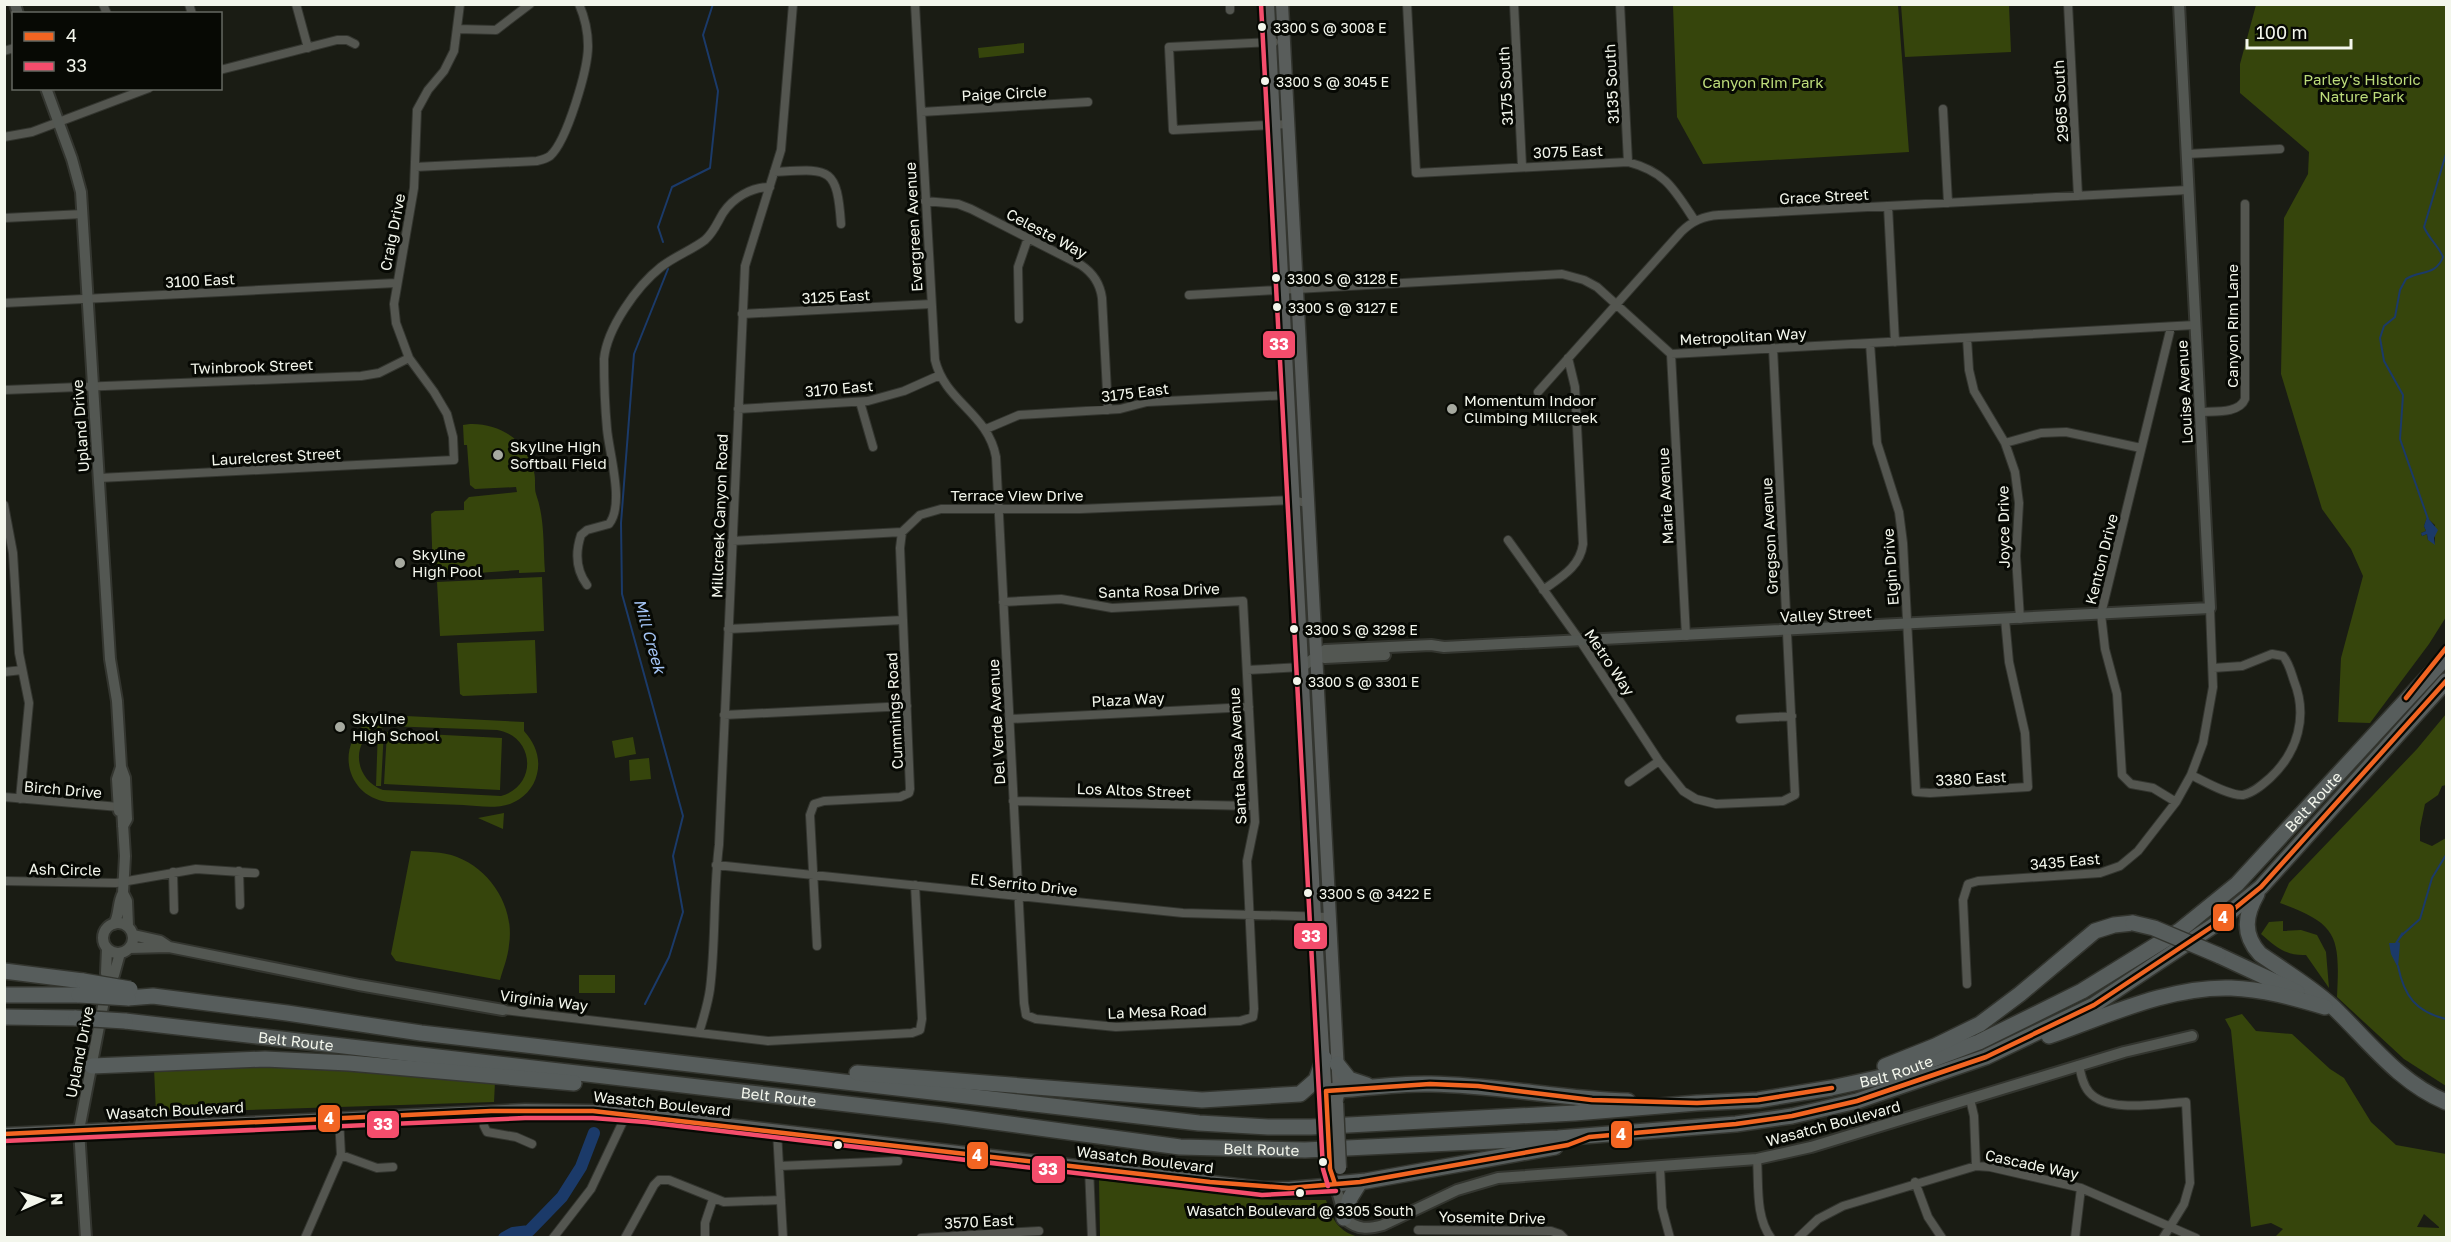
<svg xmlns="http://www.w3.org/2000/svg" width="2451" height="1242" viewBox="0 0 2451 1242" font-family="'Golos Text',sans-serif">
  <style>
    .green { fill: #36450c; fill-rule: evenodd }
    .water { fill: #1b3a69 }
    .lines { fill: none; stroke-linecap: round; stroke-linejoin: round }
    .stream { stroke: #1b3a69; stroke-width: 2 }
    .river { stroke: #1b3a69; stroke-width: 12 }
    .street-casing { stroke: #33352f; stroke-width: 10 }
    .secondary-casing { stroke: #33352f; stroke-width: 14 }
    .primary-casing { stroke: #33352f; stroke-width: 15 }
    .highway-casing { stroke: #33352f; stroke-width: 18 }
    .street { stroke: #545650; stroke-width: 8 }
    .secondary { stroke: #535752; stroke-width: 10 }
    .primary { stroke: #595d5b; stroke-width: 12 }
    .highway { stroke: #575d5c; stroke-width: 15 }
    .primary-bridge-casing { stroke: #33352f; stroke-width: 15; stroke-linecap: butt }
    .highway-bridge-casing { stroke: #33352f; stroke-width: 18; stroke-linecap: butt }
    .primary-bridge { stroke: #595d5b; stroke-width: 12 }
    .highway-bridge { stroke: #575d5c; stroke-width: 15 }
    .bus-1-casing { stroke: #070904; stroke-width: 9 }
    .bus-2-casing { stroke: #070904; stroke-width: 9 }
    .bus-1 { stroke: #f26522; stroke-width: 4.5 }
    .bus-2 { stroke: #f44d6c; stroke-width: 4.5 }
    .bus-dot { fill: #f3f6ec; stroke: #070904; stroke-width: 2 }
    .poi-dot { fill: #a7aaa0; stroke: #070904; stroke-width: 2 }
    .labels { text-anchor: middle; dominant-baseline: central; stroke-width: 6; stroke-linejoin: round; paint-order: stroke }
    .bus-label { font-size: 14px; fill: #f3f6ec; stroke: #070904; text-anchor: start }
    .park-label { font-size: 15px; fill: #bddc7b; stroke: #070904 }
    .street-label { font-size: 15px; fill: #f3f6ec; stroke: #070904 }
    .poi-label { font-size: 15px; fill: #f3f6ec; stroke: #070904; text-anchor: start }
    .water-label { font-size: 16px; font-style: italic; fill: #a5c5f6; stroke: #070904 }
    .line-badge { stroke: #070904; stroke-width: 2 }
    .badge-label { font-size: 16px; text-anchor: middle; font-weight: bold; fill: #fff }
  </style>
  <rect width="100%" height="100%" fill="#1a1c14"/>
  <path class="green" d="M1673,5H1898L1909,152L1703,164L1677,117Z
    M1901,5H2009L2011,52L1905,57Z
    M2256,5H2446V617L2429,644L2370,723L2338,722L2341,658L2363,576L2351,549L2322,509L2281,374L2284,218L2308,174L2309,152L2240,93V64ZM2427,518L2435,525V544L2432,541L2428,540L2427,534L2422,536L2421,533L2426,531L2424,526Z
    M1024,43V53L979,58L978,48Z
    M470,424C500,423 528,441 534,472C536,479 534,488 536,494C545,519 543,546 545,572L519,573V570L433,576L431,514L435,511L464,510V502L469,497L517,492L516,487L475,489L470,485L467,445H464L463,425Z
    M542,577L544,631L440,636L437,582Z
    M535,640L537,693L463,696L460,694L457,643Z
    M366,714L524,722V731C535,743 541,758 537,774C534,788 523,799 510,804C495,809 478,806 463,805C438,804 413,803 388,802C348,797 335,750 365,724ZM386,726L497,730C535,736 538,786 501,796L383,790C355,780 349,742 378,729L376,786H381L384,730L378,729Z
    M2446,714V785L2442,786L2438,795L2425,804L2420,828V841L2432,846L2446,838V1086L2404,1059L2337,997C2340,936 2338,924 2280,903L2289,883L2417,749Z
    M387,732L502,738L500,790L384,784Z
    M633,737L636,754L615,758L612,741Z
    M649,758L651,779L630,781L629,760Z
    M504,813L503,829L478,818Z
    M411,851C426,852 442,851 457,857C491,870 515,908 509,945C508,957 503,969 500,980L396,961L391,954Z
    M2283,921V931L2301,930L2317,935L2326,952L2329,988L2306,955C2286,956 2276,947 2261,934L2269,922Z
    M579,975H615V993H579Z
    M2242,1014L2256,1031L2292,1034L2330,1069L2344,1078L2371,1122L2396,1145L2446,1154V1237H2275L2283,1229L2271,1223L2251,1227L2231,1030L2225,1019ZM2424,1214L2439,1227V1228L2417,1227Z
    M264,1063L495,1082L494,1102L156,1113L154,1068Z
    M1099,1180L1272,1200H1326C1332,1220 1339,1232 1359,1237H1100Z"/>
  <path class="water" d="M2427,517L2438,530L2434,538L2435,545L2428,540L2427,534L2422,536L2421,533L2426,531L2424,526Z
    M2402,932L2404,934L2398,942L2400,943L2398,968L2391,954L2389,943H2395Z"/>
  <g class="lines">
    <path class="stream" d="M663,242L658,227L672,187L710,168L718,91L703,35L713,4
      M2428,519L2400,439L2403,395L2384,361L2380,338L2384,326L2395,317L2400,290L2406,279C2419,270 2436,276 2443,257C2438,245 2429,239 2424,227L2446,154
      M2402,935L2420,919L2432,878L2446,855
      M2398,966C2404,996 2416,1012 2446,1019
      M645,1004L669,957L683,912L673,856L683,816L622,594L621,523L634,354L668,269"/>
    <path class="river" d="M504,1238L513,1233L529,1231L562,1197L581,1167L594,1133"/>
    <defs>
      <path id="street" d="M103,4L107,14
        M189,4L192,14
        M296,4L308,48
        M915,4L935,360C945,402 988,413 996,457L1024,1003L1026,1015L1036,1019L1116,1027L1240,1021L1253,1017L1254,1009L1247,861L1255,822L1243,601L1112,608L1061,599L1003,602
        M1230,4V10
        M1407,4L1416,173L1628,162C1666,172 1674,189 1695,221
        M1514,4L1522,166
        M1620,4L1628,162
        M2068,4L2078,196
        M457,29L496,30L530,4
        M1274,42L1169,47L1173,130L1289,124
        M4,51L14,48
        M220,70L337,40H347L355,44
        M1943,109L1948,203
        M921,112L1088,102
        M4,137L32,132L149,88
        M2187,154L2280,149
        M415,167L537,161C541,160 546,159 550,156C567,141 588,69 588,46C588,31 585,18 579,4
        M774,172C829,169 837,165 841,224
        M925,201L958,204L971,209L1081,265C1093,273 1100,283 1102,298L1108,410
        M1888,206L1895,342
        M4,218L83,214
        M1189,295L1562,274L1584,280L1597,287L1671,354L2195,325
        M4,303L396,283
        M742,314L931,304
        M1019,319L1018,267L1028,238
        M2171,327L2101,614L2105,649L2117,694L2122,775L2131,784L2153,788L2176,802
        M1967,338L1969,370L1974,391L2005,443L2015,472L2019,503L2016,556L2020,619
        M1870,343L1877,443L1899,512L1903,543L1916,792L1930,793L2028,787L2025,733L2009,662L2005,619
        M1671,354L1686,636
        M4,390L361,376L379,373L409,358
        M1538,392L1681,232C1692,221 1703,216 1719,215L2188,190
        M860,402L873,447
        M738,409L868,401L904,391L940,375
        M2200,412C2214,411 2239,414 2245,399V204
        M986,429L1019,415L1120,409L1147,402L1289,395
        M2005,443L2041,433L2066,432L2141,448
        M99,478L454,460L453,437L447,414L434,392L409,358L396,323L394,304L414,188L417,110L428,90L444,71L454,51L460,4
        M4,505L13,553L19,653L29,703L20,799
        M1508,540L1581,642L1659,761L1683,791L1696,799L1716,804L1783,801L1795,795L1773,348
        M732,541L902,532L920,515L941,509H1080L1294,500L1309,504
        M587,585C576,570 575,553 581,535L587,530L609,524C625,504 609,453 607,429C605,407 604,381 604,359C607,328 637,286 661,267C675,256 692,250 705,240C714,232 717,223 723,213C733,198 751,187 770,187
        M1543,590C1561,577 1580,567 1583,544L1575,387L1568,358
        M728,629L903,620
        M1247,670L1302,667
        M4,672L22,670
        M724,715L907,706
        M1009,719L1249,707
        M1740,719L1792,716
        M2191,775C2204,781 2229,796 2243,795C2253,793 2262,785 2270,778C2298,752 2308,716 2294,681C2291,672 2289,663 2283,656L2272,654L2242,666L2213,668
        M1629,782L1659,761
        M4,797L119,807
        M1013,801L1254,806
        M716,865L1183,913L1330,917
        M239,871L240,905
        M173,872L174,910
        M4,881L116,883L196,869L255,873
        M817,946L810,815L814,804L824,801L900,797L909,793L910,789L900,548L902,532
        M1967,984L1963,900L1968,884L1978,881L2100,873L2120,866L2138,851L2176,802L2191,775L2203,743L2213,687L2210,608
        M503,1010L768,1041L912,1033L920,1030L922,1019L915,885
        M699,1033C703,1019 708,1004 710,989C716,941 713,893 719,845L745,266L781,150L793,4
        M2079,1065C2081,1075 2083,1085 2089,1092C2108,1114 2160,1103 2186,1102L2190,1183L2184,1204L2163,1238
        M1970,1099L1974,1116L1976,1166
        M482,1111L484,1126L487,1132L516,1137L532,1144
        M777,1131L783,1238
        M341,1155L377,1168L393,1167
        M1757,1159C1759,1185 1755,1216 1771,1238
        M779,1166L898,1161
        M1660,1167L1662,1208L1670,1238
        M1089,1168L1092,1238
        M1915,1182L1928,1217L1942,1238
        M1418,1230L1551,1231L1560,1234L1564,1238
        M305,1238L341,1155L339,1118
        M553,1238L591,1189L627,1113
        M625,1238L654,1185L659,1180H669L724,1202L781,1200
        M705,1238V1223L713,1199
        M921,1238L1039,1231
        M1798,1238L1818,1219L1843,1206L1976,1166L1990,1167L2081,1188L2196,1238
        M2075,1238L2081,1188"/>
      <path id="secondary" d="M15,4L18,14
        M46,88L72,159L81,192L110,659L117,701L121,767L125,778L127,819L123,826
        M1317,655L1325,658L1385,655
        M1302,667L1325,650L1431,645L1444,647L2210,608L2179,4
        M119,807L122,808L125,856L123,893L127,901L128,926
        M119,811L117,779L121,767
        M103 938a15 15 0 1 1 30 0a15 15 0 1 1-30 0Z
        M114,924C120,914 117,903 123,893
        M133,935L160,941L169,947
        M129,948L169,947L359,985L503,1010
        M108,980L114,975L120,953
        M1335,1184L1345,1219C1357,1230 1369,1229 1383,1225L1457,1190L1498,1178L1757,1159L1811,1147L2124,1052L2192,1036
        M86,1238L79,1130L108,980L106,973L107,948"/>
      <path id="primary" d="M1268,4L1315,917L1326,1099
        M1282,4L1339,1091L1337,1099
        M4,1134L525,1110L593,1111L646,1115L1263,1188H1289L1335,1184"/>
      <g id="highway">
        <path d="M2257,894C2245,915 2242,934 2260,954C2283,970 2310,986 2331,1005C2368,1040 2398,1082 2446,1102"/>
        <path d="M2218,955L2297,992"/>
        <path d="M4,971L83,981"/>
        <path d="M4,995H79"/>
        <path id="s1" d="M128,998L153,996L287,1013L421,1033L1199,1123L1268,1127H1311L1575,1113L1697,1103L1758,1100L1831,1088L1891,1075L1979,1042L2082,991L2179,931L2237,884L2446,657"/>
        <path d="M4,1017L76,1018"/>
        <path id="s2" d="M125,1021L943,1115L1180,1147L1305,1150L1558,1138L1736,1124L1792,1116L1857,1101L1986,1057L2094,1005L2213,926L2261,887L2446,681"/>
        <path d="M2049,1036C2107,1016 2169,986 2231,988C2263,989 2294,998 2325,1007"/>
        <path d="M1337,1064L1349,1079L1367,1085"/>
        <path d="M92,1066L265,1059L349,1063L574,1083"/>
        <path d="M1885,1066L1935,1046L1980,1024L2020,994L2095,931L2114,925L2133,923"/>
        <path d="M857,1073L1202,1100L1300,1094L1316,1080L1324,1058"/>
        <path d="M1326,1091C1361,1089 1396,1083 1431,1084C1497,1085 1562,1099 1628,1101"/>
        <path d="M1335,1184L1366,1181L1555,1147"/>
        <path d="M1344,1218L1350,1198L1360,1182"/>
      </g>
    </defs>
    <use href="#street" class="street-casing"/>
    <use href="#secondary" class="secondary-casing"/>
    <use href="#primary" class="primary-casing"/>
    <use href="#highway" class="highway-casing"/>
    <use href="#street" class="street"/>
    <use href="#secondary" class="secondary"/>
    <use href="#primary" class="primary"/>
    <use href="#highway" class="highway"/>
    <defs>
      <path id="primary-bridge" d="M1327,1103L1330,1169
        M1337,1103L1340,1168"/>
      <path id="highway-bridge" d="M2133,923L2154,928L2218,955
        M83,981L130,989
        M79,995L128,998
        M76,1018L125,1021"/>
    </defs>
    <use href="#primary-bridge" class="primary-bridge-casing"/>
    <use href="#highway-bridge" class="highway-bridge-casing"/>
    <use href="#primary-bridge" class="primary-bridge"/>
    <use href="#highway-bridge" class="highway-bridge"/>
    <defs>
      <path id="bus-1" d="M2406,698L2446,648
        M4,1134L491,1111H593L1210,1182L1289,1188L1360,1182L1568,1145L1589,1137L1736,1124L1792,1116L1857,1101L1986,1057L2094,1005L2213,926L2261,887L2446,681
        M1335,1184L1330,1169L1326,1091L1430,1084L1478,1086L1592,1100L1697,1103L1758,1100L1832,1088"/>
      <path id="bus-2" d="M1261,4L1323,1169L1328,1186
        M4,1141L525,1118H593L645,1122L1262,1195L1336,1191"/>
    </defs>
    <use href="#bus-1" class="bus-1-casing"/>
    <use href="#bus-2" class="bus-2-casing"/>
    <use href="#bus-1" class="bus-1"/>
    <use href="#bus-2" class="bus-2"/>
  </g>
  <g class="bus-dot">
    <circle cx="1262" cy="27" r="5"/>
    <circle cx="1265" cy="81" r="5"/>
    <circle cx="1276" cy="278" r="5"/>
    <circle cx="1277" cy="307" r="5"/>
    <circle cx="1294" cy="629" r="5"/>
    <circle cx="1297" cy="681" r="5"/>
    <circle cx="1308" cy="893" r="5"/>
    <circle cx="838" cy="1145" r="5"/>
    <circle cx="1323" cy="1162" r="5"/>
    <circle cx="1300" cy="1193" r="5"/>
  </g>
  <g class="poi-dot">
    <circle cx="1452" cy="409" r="6"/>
    <circle cx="498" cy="455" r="6"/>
    <circle cx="400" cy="563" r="6"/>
    <circle cx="340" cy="727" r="6"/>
  </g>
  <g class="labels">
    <g class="bus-label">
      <text x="1273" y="27">3300 S @ 3008 E</text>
      <text x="1276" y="81">3300 S @ 3045 E</text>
      <text x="1287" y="278">3300 S @ 3128 E</text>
      <text x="1288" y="307">3300 S @ 3127 E</text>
      <text x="1305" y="629">3300 S @ 3298 E</text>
      <text x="1308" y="681">3300 S @ 3301 E</text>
      <text x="1319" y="893">3300 S @ 3422 E</text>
      <text x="1300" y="1210" text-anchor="middle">Wasatch Boulevard @ 3305 South</text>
    </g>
    <g class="park-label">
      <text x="2362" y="79">Parley's Historic<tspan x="2362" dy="17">Nature Park</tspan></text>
      <text x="1763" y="82">Canyon Rim Park</text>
    </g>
    <g class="street-label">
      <text transform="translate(1611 84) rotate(-93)">3135 South</text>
      <text transform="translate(1505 86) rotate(-93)">3175 South</text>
      <text transform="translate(1004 93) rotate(-3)">Paige Circle</text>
      <text transform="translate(2060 101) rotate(-93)">2965 South</text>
      <text transform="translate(1568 151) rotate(-2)">3075 East</text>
      <text transform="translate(1824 196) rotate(-3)">Grace Street</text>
      <text transform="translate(913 227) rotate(-93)">Evergreen Avenue</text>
      <text transform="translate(392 232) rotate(-79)">Craig Drive</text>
      <text transform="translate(1047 233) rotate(28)">Celeste Way</text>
      <text transform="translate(200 280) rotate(-3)">3100 East</text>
      <text transform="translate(836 296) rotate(-3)">3125 East</text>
      <text transform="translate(2232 326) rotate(-90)">Canyon Rim Lane</text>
      <text transform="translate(1743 336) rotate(-3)">Metropolitan Way</text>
      <text transform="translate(252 366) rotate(-2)">Twinbrook Street</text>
      <text transform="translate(839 388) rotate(-5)">3170 East</text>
      <text transform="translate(1135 392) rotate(-7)">3175 East</text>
      <text transform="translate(2184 392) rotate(-93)">Louise Avenue</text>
      <text transform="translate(80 426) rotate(-94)">Upland Drive</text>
      <text transform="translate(276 456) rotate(-3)">Laurelcrest Street</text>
      <text x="1017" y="495">Terrace View Drive</text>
      <text transform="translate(1665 496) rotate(-93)">Marie Avenue</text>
      <text transform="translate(719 516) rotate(-88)">Millcreek Canyon Road</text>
      <text transform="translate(2003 527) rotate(-91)">Joyce Drive</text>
      <text transform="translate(1769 536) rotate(-93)">Gregson Avenue</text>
      <text transform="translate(2101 559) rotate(-76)">Kenton Drive</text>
      <text transform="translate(1890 567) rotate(-94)">Elgin Drive</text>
      <text transform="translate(1159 590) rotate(-2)">Santa Rosa Drive</text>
      <text transform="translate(1826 614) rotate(-3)">Valley Street</text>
      <text transform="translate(1610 662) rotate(56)">Metro Way</text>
      <text transform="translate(1128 699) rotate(-3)">Plaza Way</text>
      <text transform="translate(894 711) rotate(-93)">Cummings Road</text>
      <text transform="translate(996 722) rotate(-93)">Del Verde Avenue</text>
      <text transform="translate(1237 756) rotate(-93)">Santa Rosa Avenue</text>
      <text transform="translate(1971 778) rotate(-3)">3380 East</text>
      <text transform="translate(63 789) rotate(5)">Birch Drive</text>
      <text transform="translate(1134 790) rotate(2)">Los Altos Street</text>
      <text stroke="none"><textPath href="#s1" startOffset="2284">Belt Route</textPath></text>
      <text transform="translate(2065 861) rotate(-5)">3435 East</text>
      <text transform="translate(65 869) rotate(1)">Ash Circle</text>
      <text transform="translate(1024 884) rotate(6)">El Serrito Drive</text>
      <text transform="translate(544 1000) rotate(7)">Virginia Way</text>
      <text transform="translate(1157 1011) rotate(-2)">La Mesa Road</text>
      <text stroke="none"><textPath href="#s2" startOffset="172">Belt Route</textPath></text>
      <text transform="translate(79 1052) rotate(-79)">Upland Drive</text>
      <text stroke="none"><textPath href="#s1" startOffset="1780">Belt Route</textPath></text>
      <text stroke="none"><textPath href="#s2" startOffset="658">Belt Route</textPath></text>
      <text transform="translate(662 1103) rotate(6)">Wasatch Boulevard</text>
      <text transform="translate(175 1110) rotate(-3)">Wasatch Boulevard</text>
      <text transform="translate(1833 1123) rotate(-15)">Wasatch Boulevard</text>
      <text stroke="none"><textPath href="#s2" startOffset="1144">Belt Route</textPath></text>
      <text transform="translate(1145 1159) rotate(7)">Wasatch Boulevard</text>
      <text transform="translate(2032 1164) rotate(12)">Cascade Way</text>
      <text transform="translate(1492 1217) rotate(1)">Yosemite Drive</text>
      <text transform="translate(979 1221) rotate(-3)">3570 East</text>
    </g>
    <g class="poi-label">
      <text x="1464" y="400">Momentum Indoor<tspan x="1464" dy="17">Climbing Millcreek</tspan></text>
      <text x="510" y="446">Skyline High<tspan x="510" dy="17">Softball Field</tspan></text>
      <text x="412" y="554">Skyline<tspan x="412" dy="17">High Pool</tspan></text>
      <text x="352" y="718">Skyline<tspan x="352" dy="17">High School</tspan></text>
    </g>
    <g class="water-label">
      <text transform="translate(650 636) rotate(74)">Mill Creek</text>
    </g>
  </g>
  <g class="line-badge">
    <rect x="1262" y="330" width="34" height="29" rx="6" fill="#f44d6c"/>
    <rect x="2212" y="903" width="23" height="29" rx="6" fill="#f26522"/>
    <rect x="1293" y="922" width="35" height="28" rx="6" fill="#f44d6c"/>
    <rect x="317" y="1104" width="24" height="29" rx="6" fill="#f26522"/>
    <rect x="366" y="1110" width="34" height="29" rx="6" fill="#f44d6c"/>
    <rect x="1610" y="1120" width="23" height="29" rx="6" fill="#f26522"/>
    <rect x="966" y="1141" width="23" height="29" rx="6" fill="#f26522"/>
    <rect x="1031" y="1155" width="35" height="29" rx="6" fill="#f44d6c"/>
  </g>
  <g class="badge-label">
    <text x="1279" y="350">33</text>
    <text x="2223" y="923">4</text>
    <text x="1311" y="942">33</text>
    <text x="329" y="1124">4</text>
    <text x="383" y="1130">33</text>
    <text x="1621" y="1140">4</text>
    <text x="977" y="1161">4</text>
    <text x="1048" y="1175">33</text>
  </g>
  <rect width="2451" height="1242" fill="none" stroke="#f3f6ec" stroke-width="12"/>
  <rect x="12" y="12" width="210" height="78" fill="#070904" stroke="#656861" stroke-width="1.5"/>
  <rect x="24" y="32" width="30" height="9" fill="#f26522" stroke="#656861" stroke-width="1.5"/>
  <text x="66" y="42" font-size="18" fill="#f3f6ec">4</text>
  <rect x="24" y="62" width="30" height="9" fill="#f44d6c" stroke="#656861" stroke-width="1.5"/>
  <text x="66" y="72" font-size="18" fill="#f3f6ec">33</text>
  <g transform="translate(42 1200) rotate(87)" stroke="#070904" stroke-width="4.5" paint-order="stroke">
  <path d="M0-4.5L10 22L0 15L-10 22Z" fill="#f3f6ec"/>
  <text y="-9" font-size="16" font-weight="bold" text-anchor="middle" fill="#f3f6ec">N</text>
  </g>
  <path d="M2247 39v9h104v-9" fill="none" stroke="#f3f6ec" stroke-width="3"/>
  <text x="2256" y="39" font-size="18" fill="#f3f6ec" stroke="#070904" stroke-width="4.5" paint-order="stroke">100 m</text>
</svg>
